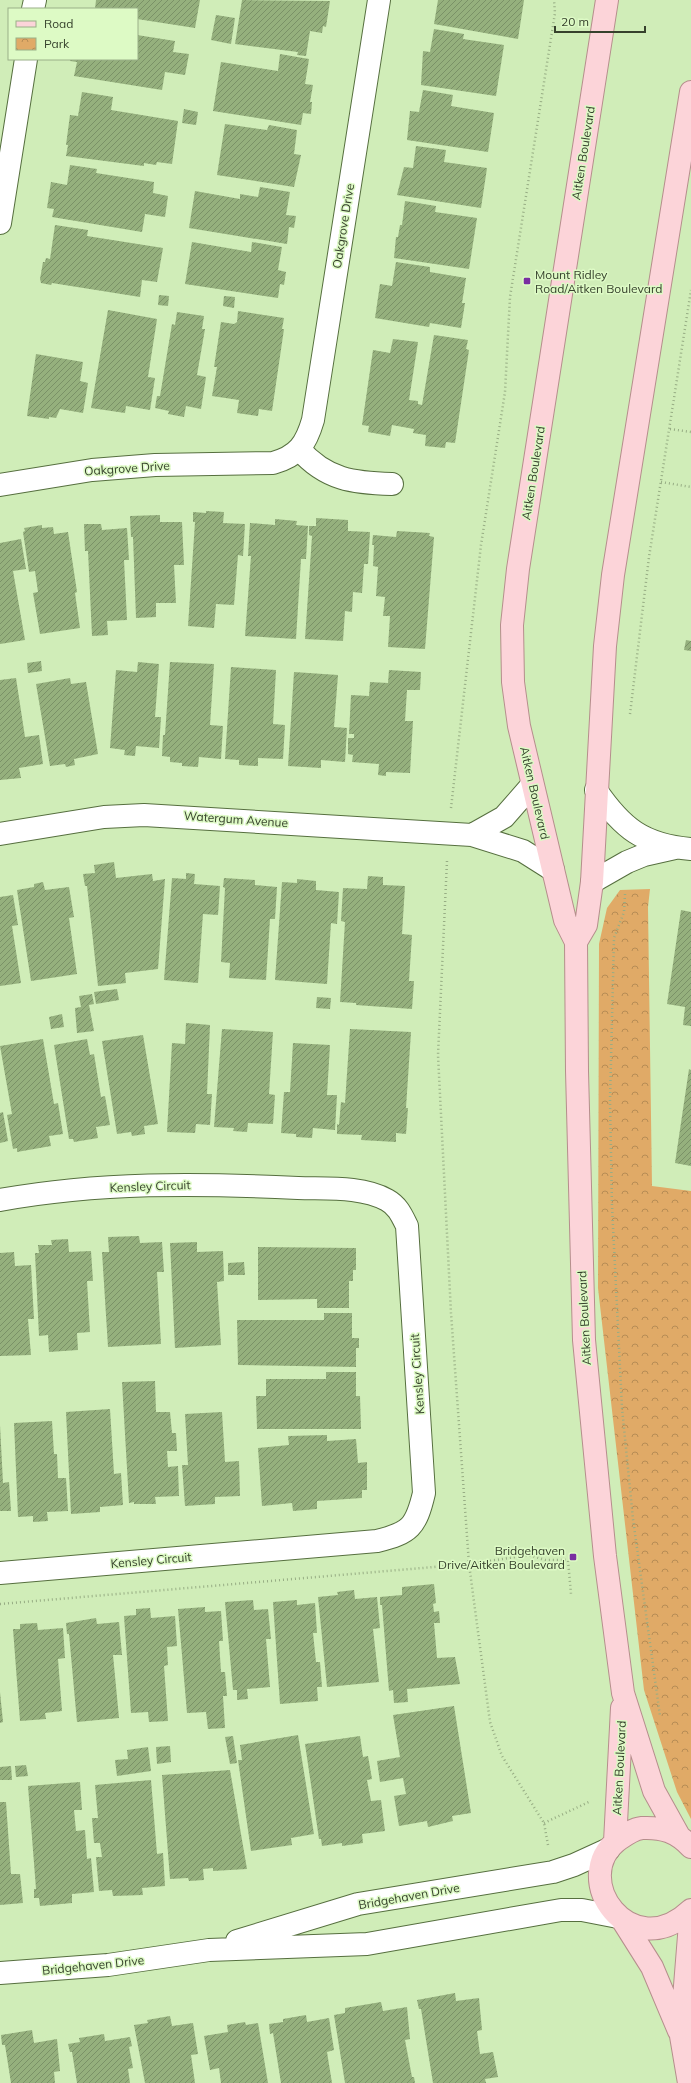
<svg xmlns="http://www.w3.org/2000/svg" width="691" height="2083" viewBox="0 0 691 2083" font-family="Mulish,sans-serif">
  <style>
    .park { fill: url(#park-crowns) }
    .building { fill: url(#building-hatch) }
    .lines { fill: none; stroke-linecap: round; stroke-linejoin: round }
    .minor-casing { stroke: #566f3f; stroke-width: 24 }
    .major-casing { stroke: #b58e8c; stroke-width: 24 }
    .path { stroke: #97ad84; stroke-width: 2.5; stroke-dasharray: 1 3; stroke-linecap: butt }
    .minor { stroke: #fff; stroke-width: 22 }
    .major { stroke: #fcd4d9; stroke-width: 22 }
    .poi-dot { fill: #792ea1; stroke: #ddfac5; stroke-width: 1.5 }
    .labels { text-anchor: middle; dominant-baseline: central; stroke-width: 3; stroke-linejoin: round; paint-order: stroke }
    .street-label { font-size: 12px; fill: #36412c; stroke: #ddfac5 }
    .poi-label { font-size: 12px; fill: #36412c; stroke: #ddfac5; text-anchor: start }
  </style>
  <defs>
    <pattern id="park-crowns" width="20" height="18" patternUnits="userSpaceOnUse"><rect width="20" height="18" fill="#e0aa67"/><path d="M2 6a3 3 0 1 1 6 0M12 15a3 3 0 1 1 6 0" fill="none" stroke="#b68c55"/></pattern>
    <pattern id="building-hatch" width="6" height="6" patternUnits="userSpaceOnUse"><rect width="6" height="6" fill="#95b07d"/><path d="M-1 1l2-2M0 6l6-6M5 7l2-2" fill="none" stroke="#7a9167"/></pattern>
  </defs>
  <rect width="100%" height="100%" fill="#d0edb8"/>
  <path class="park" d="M650,889L648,907L652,1186L691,1191V1819L677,1792L644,1690L598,1288L599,944L607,908L620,890Z"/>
  <path class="building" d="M96,0H200L195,28L137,19V9H95Z
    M242,0L330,1L326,27L323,26L322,33L310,31L306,56L297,55L298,52L235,44Z
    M438,0H524L518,39L434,24Z
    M216,15L235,18L231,44L211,40Z
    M434,29L464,34L463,39L504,45L496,96L421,85L423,51L430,52Z
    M137,35L175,41L173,52L189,54L185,75L165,72L162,90L74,76L77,62L70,61V59H137Z
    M280,54L309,59L305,84L313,85L310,102H312L311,114L303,113L301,125L213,111L221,62L278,71Z
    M423,90L453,95L451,106L494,113L488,152L407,140L410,111L419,112Z
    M82,92L113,97L111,110L178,121L172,164L157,162L156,165L144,163V166L66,156L68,145H66L70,115L78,116Z
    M184,109L198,112L196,125L182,123Z
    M225,124L267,130L269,125L297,130L294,154L301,155L294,187L217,175Z
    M416,146L446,150L444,162L487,168L481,208L397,195L404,167L413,168Z
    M70,165L97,169L96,173L154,182L153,193L168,196L165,217L145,214L142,232L52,217L54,209L47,208L51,182L67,185Z
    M260,187L290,192L286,215L296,216L294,228L289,227L287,244L189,228L195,191L240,199V194L258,197Z
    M405,201L436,206L435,212L477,218L469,269L394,258L396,237H398L400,225H402Z
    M55,225L88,230L87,236L163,248L157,282L142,280L140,297L52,283L51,285L41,283L40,279L43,262H45L46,258L50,259Z
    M192,242L251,252L252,242L282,247L278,270L286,272L284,285L280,284L278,298L185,284Z
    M396,262L430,267V272L466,278L462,303H465L461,328L430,323L429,327L375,318L380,284L392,286Z
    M159,295L169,296L168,306L158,305Z
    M224,296L235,297L234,308L223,306Z
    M108,310L157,319L148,377L155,378L150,410L126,406L125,413L91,408Z
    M238,311L284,318L282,329H284L272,411L259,409L258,416L237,413L239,400L212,396L217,367H214L221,322L234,324L237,322Z
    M177,312L204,316L202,329H205L197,375L206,377L201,409L186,406L184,417L168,414L169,411L155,408L157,396H160L172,324L175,325Z
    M434,335L468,340L466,349L469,350L455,443L446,442L445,448L425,446L426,435L413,433L414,429L392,425L390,436L368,432L369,426L362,425L373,350L390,353L393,339L418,342L409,400L418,401V404L422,405Z
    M36,354L83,362L80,381L88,383L83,413L60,409L56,418L49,417V419L27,416Z
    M206,511L224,512L223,523L245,524L243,556L238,555L234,605L216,604L214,628L188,626L195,522H193V512L206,513Z
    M160,515V522H182L184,565H174L176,603H156V617L136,618L133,537H131L130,516Z
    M316,518L348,520V531L370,532L368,564H364L362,593L353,592L352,612L345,611L343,641L305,639L312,536L309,535V526H316Z
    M275,519L297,521L296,525L308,526L306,559H301L296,639L245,636L251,556H248L250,523L275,525Z
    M84,524H101L102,530L127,528L129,560H124L127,620L107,621L108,635L92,636L88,551H85Z
    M42,525V528L53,527L54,534L68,532L77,592L75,593L80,628L40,634L33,593L38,592L35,571L29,572L23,532L25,531L24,528Z
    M397,531L430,533L429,536L434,537L425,649L388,647L390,616H383L385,597L376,596L378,567L373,566L374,545H372L373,535L396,537Z
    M21,539L26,569L13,571L25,640L0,644V543Z
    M686,640L691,641V651L684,650Z
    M41,661L42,671L28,673L27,663Z
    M138,662L159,664L155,717H161L159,748L136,746L135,756L124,755L125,750L110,748L116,670L137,672Z
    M170,662L214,664L210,725L223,726L221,759L199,757L198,767L182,766V763L170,762V757L162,756L163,735H165Z
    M231,667L276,670L273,724L285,725L283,759L258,758V766L239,765V760L225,759Z
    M389,670L421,672L420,690H407L405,721H413L410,773L386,772V776L378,775L379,764L352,762L353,755L348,754V738H354V734H349L351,695L369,696L370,682L388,683Z
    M294,672L338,675L334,727L347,728L345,762L321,760V768L288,766Z
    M16,678L25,737L39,735L43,764L19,768L21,778L0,780V680Z
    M70,678L71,684L86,682L98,754L74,759L75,765L66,767L65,764L50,766L36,684Z
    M114,862L116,878L152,874L153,881L165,879L158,969L125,973L126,983L98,986L87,886H85L83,874L95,873L94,865Z
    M186,873L195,874L194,884L220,886L218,915L203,914L198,983L164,980L172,878L186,879Z
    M368,876L383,877V885L405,886L402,934L412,935L409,981H414L412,1009L356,1005V1003L340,1002L345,922L341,921L343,888L367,889Z
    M224,878L255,880V885L277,887L275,919H270L266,980L229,978L230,963L221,962L225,888L223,887Z
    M297,879L316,881V890L339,892L337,924L331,923L327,984L275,980L282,882L297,883Z
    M43,882L45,890L69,887L74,917L69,918L77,974L31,981L17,890L34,887V884Z
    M13,895L18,925L12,926L21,983L0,986V897Z
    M681,910L691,912V1026L683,1025L685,1007L667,1004Z
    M117,989L119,1000L96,1004L94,992Z
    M92,994L94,1004L89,1005L94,1031L77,1033L75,1008L81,1007L79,996Z
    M317,997L331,998L330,1009L316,1008Z
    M62,1014L64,1027L51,1029L49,1017Z
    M186,1023L210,1025L207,1094H212L210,1125L196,1124L195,1133L167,1132L172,1043L185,1044Z
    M222,1029L273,1032L269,1094L275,1095L273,1124L248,1123L247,1132L233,1131L234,1128L214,1127Z
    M350,1029L411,1032L406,1108H408L406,1134L396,1133V1142L361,1140L362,1135L337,1134V1124L339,1125L341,1102L345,1103Z
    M143,1035L158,1124L144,1126L145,1134L132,1136L131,1132L117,1134L102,1041Z
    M43,1039L54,1104L58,1103L63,1134L49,1136L51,1146L17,1152V1148L13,1149L7,1115L12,1114L0,1046Z
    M87,1039L90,1055L94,1054L101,1097L105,1096L110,1125L96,1127L98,1138L74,1142L73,1139H69L54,1045Z
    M293,1043L330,1045L327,1095H337L335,1130L313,1128L312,1138L296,1137V1134L281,1133L284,1092H290Z
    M689,1069L691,1070V1166L675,1163Z
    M3,1112L8,1141L0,1143V1113Z
    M139,1236L140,1243L162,1242L164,1272H157L161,1344L108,1347L102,1252H109L108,1237Z
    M68,1239L69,1252L91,1251L93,1281H87L90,1332L77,1333L78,1350L49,1352L48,1335L39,1336L35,1253H39L38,1245H52L51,1240Z
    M197,1242V1252L223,1251L224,1281L217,1282L221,1345L175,1348L170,1243Z
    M258,1247L356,1248V1270H353V1281H349V1308H317V1299L258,1300Z
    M14,1252L15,1266L31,1265L34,1319H28L31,1355L0,1356V1253Z
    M244,1262L245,1275H228V1263Z
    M324,1313H352V1338H359V1348H356V1367L238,1365L237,1320H324Z
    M326,1372H356V1396H360L361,1429H257L256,1396H266V1379H326Z
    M155,1381L156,1412H170L172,1433H176L177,1451H167L168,1467L178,1466L179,1496L155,1497L156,1504H134V1502L129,1503L122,1382Z
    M110,1409L114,1474L121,1473L123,1505L100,1507V1512L71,1514L66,1412Z
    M222,1412L225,1462L239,1461L240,1496L215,1497V1504L185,1506L182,1465H188L185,1414Z
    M52,1421L54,1454H57L58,1478H66L68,1511L47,1512L48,1521L33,1522V1516L18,1517L14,1423Z
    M0,1425L3,1483L9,1482L11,1511H0Z
    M327,1435V1441L356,1439L358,1463L367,1462V1490H362V1498L317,1501V1509L293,1511L292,1503L262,1506L258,1448L289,1445L288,1436Z
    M434,1584L436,1603L433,1604L434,1612L439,1611L440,1623H434L437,1658L455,1657L460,1684L407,1689L408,1702L394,1703L393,1690L389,1691L382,1605H380V1597L402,1595V1587Z
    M354,1590L355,1599L377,1597L380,1628L373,1629L379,1682L327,1687L318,1597L338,1595L337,1592Z
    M253,1600L254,1610L268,1609L271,1639H266L270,1687L247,1689L248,1699L237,1700V1690H233L225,1602Z
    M297,1600V1605L315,1603L317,1633H313L316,1662H320L322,1687H317L318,1701L280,1704L273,1602Z
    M205,1607V1612L221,1611L223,1641H219L221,1672H225L227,1696H223L225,1728L208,1729L206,1712L187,1713L178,1609Z
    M150,1608L151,1618L175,1616L177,1646L167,1647L168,1665L164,1666L168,1721L149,1722L148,1712L131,1713L124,1616L136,1615V1609Z
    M96,1618L97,1624L119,1622L122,1655H113L119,1718L77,1722L69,1634H67L66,1623Z
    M37,1623L38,1630L63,1628L65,1658L58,1659L62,1711L45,1713L46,1719L20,1721L13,1629H20V1624Z
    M0,1692L3,1722L0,1723Z
    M454,1706L471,1813L452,1816L453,1821L428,1827L427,1821L399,1826L394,1796L406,1794L403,1778L380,1782L377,1761L400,1757L393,1715Z
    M298,1735L314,1834L291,1838L292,1845L251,1851L238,1760H242L240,1745Z
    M233,1736L237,1763L230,1764L225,1737Z
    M360,1736L363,1757L368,1756L372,1779L367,1780L371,1801L381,1800L385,1831L362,1834L363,1843L342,1846V1843L322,1846L321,1839H319L305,1744Z
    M170,1746L171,1762L157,1764L156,1747Z
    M148,1747L151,1771L117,1776L115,1760L128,1759L127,1750Z
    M26,1765L28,1776L16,1777L15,1766Z
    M11,1766L12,1780H0V1767Z
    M230,1770L247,1869L213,1871V1868L203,1869L204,1880L189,1881L188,1878L170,1879L162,1775Z
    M151,1780L157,1854L163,1853L165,1886L142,1888L143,1895L113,1896L112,1890L99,1891L96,1857H102L100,1843H94L92,1818H98L95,1785Z
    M80,1782L82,1810H74L76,1831L85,1830L87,1859L91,1858L94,1892L72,1894V1903L40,1906L39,1898H34V1889H36L28,1786Z
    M0,1802H6L11,1874H20L23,1903L0,1905Z
    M455,1993L456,2001L479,1998L482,2030L477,2031L480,2054L493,2052L498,2077L485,2079L486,2083H433L421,2009H419L417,2000Z
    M381,2002L383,2011L407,2007L410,2039L405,2040L412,2077H414L415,2083H345L334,2015L345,2013V2008Z
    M306,2015L307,2022L329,2018L334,2050L327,2052L332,2083H281L273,2033L270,2034L269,2024L283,2022V2019Z
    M170,2016L172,2026L193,2023L198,2054L191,2055L195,2083H145L134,2025L148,2023L147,2020Z
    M245,2022L246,2025L258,2023L268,2083H221L219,2068L210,2070L204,2036L228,2032L227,2025Z
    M32,2030L34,2043L57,2039L60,2071L54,2072L55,2083H11L5,2045H2L1,2035Z
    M104,2034L105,2041L130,2037L132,2046L129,2047L133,2068L128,2069L130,2083H77L72,2052H70L68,2044L80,2042L79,2038Z"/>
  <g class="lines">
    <defs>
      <path id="minor" d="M33,9L35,0
        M0,223L26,59
        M299,449C326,480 354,483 392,484
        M0,485L92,470L155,465L273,463C298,456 306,444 313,420L379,0
        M596,790C622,828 643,845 691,849
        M0,834L104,817L144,815L472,835L523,851L553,870
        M472,835L504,817L532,785
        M592,882L627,862L644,855L675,848
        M0,1200C99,1182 198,1183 298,1188C326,1189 362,1186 387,1200C398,1206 402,1216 407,1226L424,1493C416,1527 410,1533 377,1541L0,1573
        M237,1941L358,1904L553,1872L574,1865L609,1849
        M0,1973L108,1965L209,1950L367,1944L561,1910H582L618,1917"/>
      <path id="major" d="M607,0L518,569L512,625L513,682L519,726L565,920L576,942L577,1071L584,1340L605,1556L623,1693L654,1791L679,1836
        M576,942L586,925L592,882L605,646L613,575L691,92
        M615,1842L622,1708
        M691,1847C677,1832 663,1827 642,1828C633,1829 625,1835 618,1840C568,1878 631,1967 691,1910
        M623,1921L652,1967L679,2031
        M689,2083L681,2036L691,1911"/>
    </defs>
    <use href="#minor" class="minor-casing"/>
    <use href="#major" class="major-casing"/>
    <path class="path" d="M670,429L691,432
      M661,482L691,487
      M630,714L649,557L691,290
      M451,808L481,545L505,392L510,297L555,13L554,0
      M447,861L438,1055L451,1313L469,1564L490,1722L502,1756L544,1823L548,1845
      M625,894L624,912L614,938L610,1101L612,1206L622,1408L633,1519L660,1716
      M0,1604L469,1564L529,1555L545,1560H568L571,1594
      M544,1823L591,1801"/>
    <use href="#minor" class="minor"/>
    <use href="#major" class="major"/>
  </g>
  <g class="poi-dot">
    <rect x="523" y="277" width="8" height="8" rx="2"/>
    <rect x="569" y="1553" width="8" height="8" rx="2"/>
  </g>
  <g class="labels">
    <g class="street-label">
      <text transform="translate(583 153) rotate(-81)">Aitken Boulevard</text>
      <text transform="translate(343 226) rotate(-81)">Oakgrove Drive</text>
      <text transform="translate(127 468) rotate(-4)">Oakgrove Drive</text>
      <text transform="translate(533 473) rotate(-81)">Aitken Boulevard</text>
      <text transform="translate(535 793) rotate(77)">Aitken Boulevard</text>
      <text transform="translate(236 819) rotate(4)">Watergum Avenue</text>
      <text transform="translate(150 1186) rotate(-2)">Kensley Circuit</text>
      <text transform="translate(584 1318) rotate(-93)">Aitken Boulevard</text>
      <text transform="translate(417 1374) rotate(-94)">Kensley Circuit</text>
      <text transform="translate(151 1560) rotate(-5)">Kensley Circuit</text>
      <text transform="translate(619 1768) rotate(-87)">Aitken Boulevard</text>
      <text transform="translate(409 1896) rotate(-10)">Bridgehaven Drive</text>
      <text transform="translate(93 1965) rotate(-6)">Bridgehaven Drive</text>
    </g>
    <g class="poi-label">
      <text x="535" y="274">Mount Ridley<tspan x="535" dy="14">Road/Aitken Boulevard</tspan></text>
      <text x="565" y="1550" text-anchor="end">Bridgehaven<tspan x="565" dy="14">Drive/Aitken Boulevard</tspan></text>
    </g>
  </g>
  <rect x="8" y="8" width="130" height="52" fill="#ddfac5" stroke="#9ab088"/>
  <rect x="16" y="21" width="20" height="6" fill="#fcd4d9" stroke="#9ab088"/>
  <text x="44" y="28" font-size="12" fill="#36412c">Road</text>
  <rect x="16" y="38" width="20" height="12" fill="url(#park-crowns)" stroke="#9ab088"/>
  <text x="44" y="48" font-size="12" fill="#36412c">Park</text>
  <path d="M555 26v6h90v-6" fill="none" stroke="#36412c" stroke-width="2"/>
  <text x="561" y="26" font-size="12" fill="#36412c" stroke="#ddfac5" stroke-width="3" paint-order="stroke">20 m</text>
</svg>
